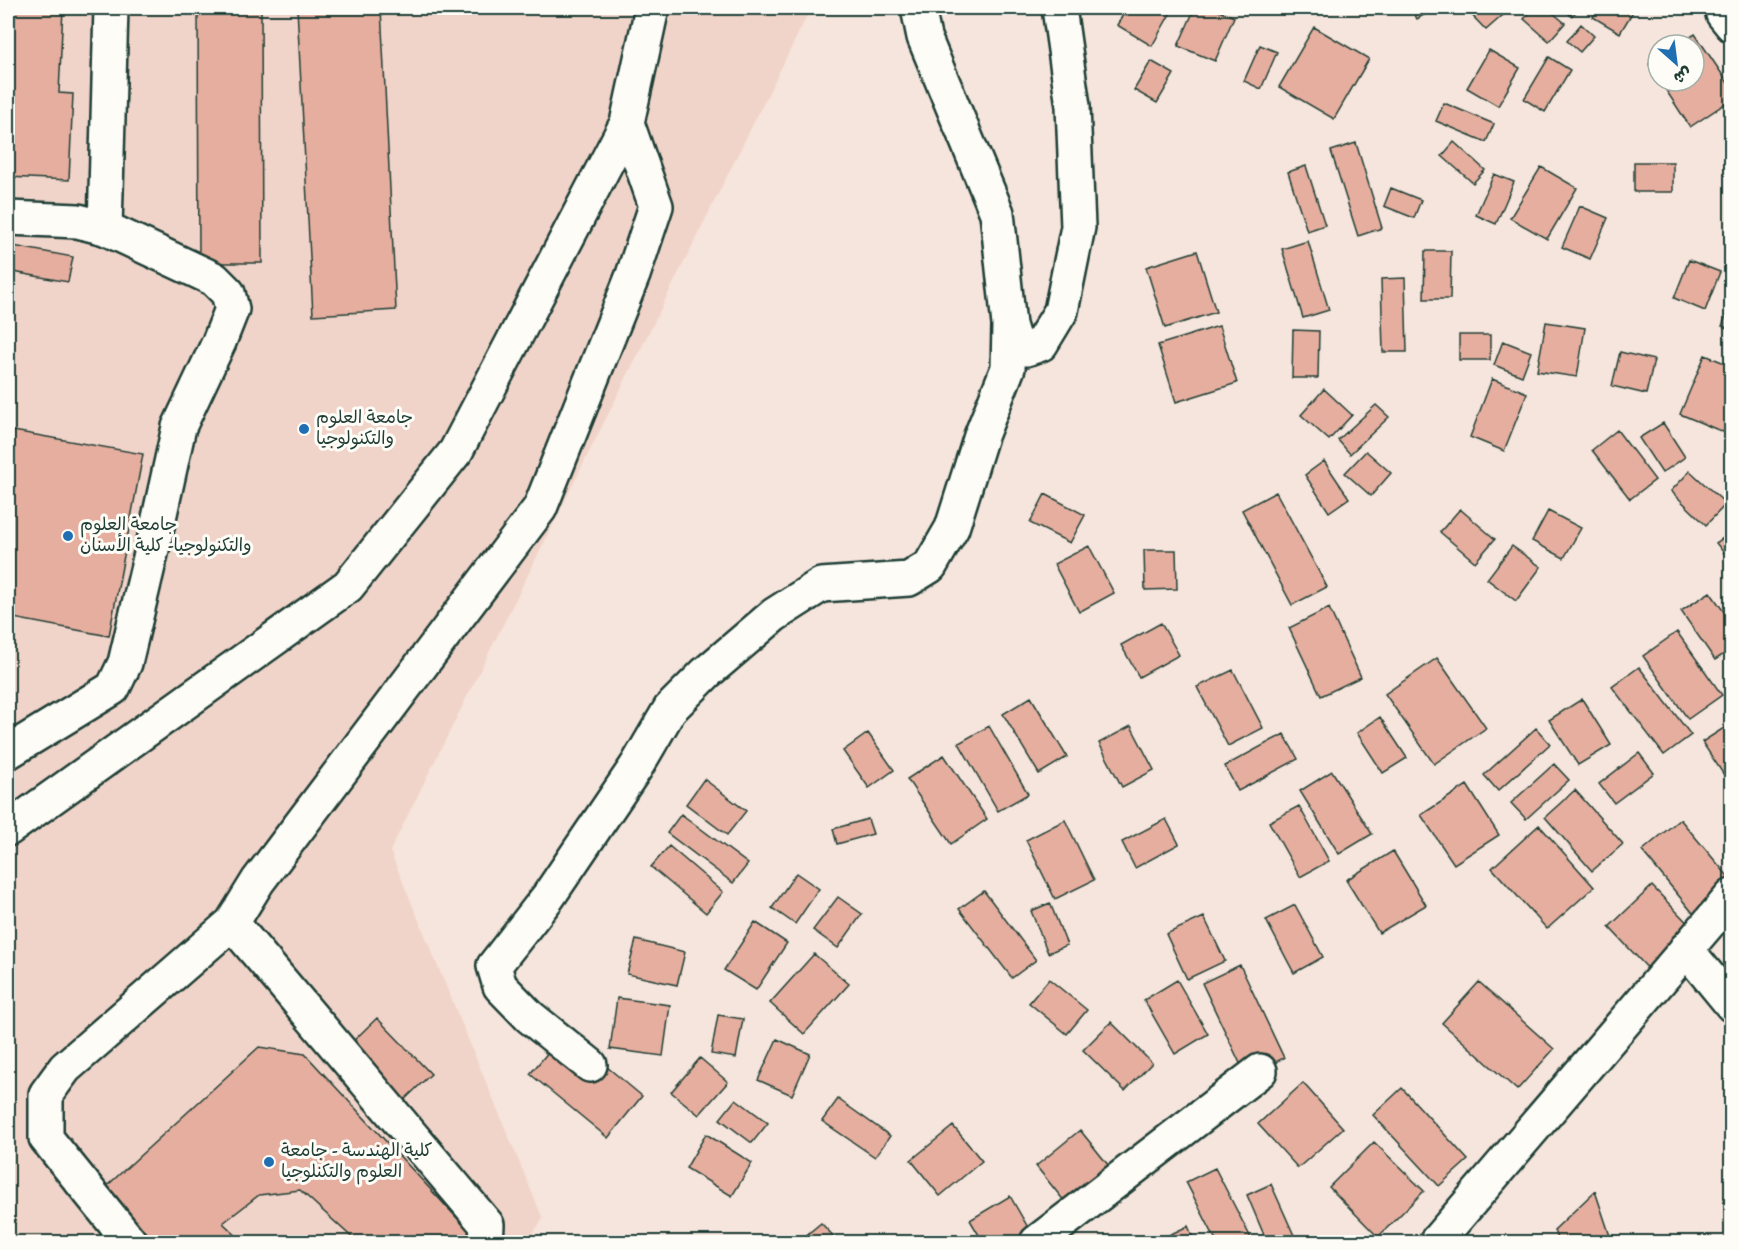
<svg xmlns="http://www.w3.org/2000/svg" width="1739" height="1250" viewBox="0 0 1739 1250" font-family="'Gochi Hand','Playpen Sans Arabic',sans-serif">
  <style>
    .built { fill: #f1d4c9 }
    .building { fill: #e6ae9e; stroke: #1f3d34; stroke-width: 1.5 }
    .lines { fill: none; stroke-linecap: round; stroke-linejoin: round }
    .minor-casing { stroke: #1f3d34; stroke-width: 38 }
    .minor { stroke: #fdfcf7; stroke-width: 33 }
    .poi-dot { fill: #1f6fb2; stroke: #fdfcf7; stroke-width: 2 }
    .labels { text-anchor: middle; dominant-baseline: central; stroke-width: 6; stroke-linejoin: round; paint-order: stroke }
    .poi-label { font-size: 18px; fill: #1f3d34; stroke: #fdfcf7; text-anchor: start }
  </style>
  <rect width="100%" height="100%" fill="#f6e5dc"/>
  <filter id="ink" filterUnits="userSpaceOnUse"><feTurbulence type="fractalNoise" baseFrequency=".0167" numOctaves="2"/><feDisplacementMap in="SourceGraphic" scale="12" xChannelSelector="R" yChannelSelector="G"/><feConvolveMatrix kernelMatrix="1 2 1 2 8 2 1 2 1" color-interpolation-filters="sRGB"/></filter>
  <g filter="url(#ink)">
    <path class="built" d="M8,8H811L390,851L543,1219L527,1242H8Z"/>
    <path class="building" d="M8,8H63L59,93L73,94L69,180L8,177Z
      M198,8H261L262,263H199Z
      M297,8H381L396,310L313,315Z
      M1127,8H1163L1171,12L1152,46L1117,25Z
      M1195,8H1212L1234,17L1215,61L1178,46Z
      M1411,8H1433L1434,9L1417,19Z
      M1465,8H1511L1486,30Z
      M1534,8H1547L1565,23L1549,41L1524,19Z
      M1563,8H1581L1571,16Z
      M1599,8H1635L1620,33L1593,17Z
      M1581,24L1594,36L1580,52L1567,41Z
      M1314,27L1369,59L1334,119L1279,87Z
      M1695,34L1732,89V99L1690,127L1660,81H1694V45H1678Z
      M1260,45L1277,52L1261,89L1244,81Z
      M1489,50L1520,68L1498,106L1467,88Z
      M1549,57L1570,70L1545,112L1524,99Z
      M1658,58V78L1649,64Z
      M1151,61L1174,74L1157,103L1134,90Z
      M1444,103L1494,124L1486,142L1436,121Z
      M1454,142L1485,170L1473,183L1442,156Z
      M1356,143L1382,228L1358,236L1331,151Z
      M1634,162H1673V192H1634Z
      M1306,166L1325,225L1307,231L1288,172Z
      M1541,167L1577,188L1547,239L1510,218Z
      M1494,174L1514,182L1496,224L1476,215Z
      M1391,188L1421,200L1414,218L1384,206Z
      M1580,206L1608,218L1590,259L1562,247Z
      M1308,241L1329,310L1303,318L1282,249Z
      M8,245L73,257L68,282L8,271Z
      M1197,251L1216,312L1165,328L1146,267Z
      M1425,251H1451L1450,299H1424Z
      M1689,260L1720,272L1705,311L1674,298Z
      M1405,278L1407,352H1383L1381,279Z
      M1732,301V330L1722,326Z
      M1546,322L1585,328L1577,377L1537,371Z
      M1219,326L1237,383L1176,402L1158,345Z
      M1293,330L1319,331L1318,378H1292Z
      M1459,335H1490V360H1459Z
      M1503,341L1531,352L1522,376L1494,365Z
      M1620,352L1654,360L1646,394L1612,386Z
      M1705,355L1732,366V426L1728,434L1680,414Z
      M1492,379L1527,393L1504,451L1470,437Z
      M1324,389L1352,415L1329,440L1301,415Z
      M1376,405L1389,417L1350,454L1338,440Z
      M1663,423L1685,457L1662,473L1639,438Z
      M8,430L143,454L109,636L8,617Z
      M1617,430L1655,480L1630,499L1592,450Z
      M1366,451L1391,473L1371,496L1345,473Z
      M1324,461L1349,498L1329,512L1305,475Z
      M1690,471L1726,504L1706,525L1671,491Z
      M1276,492L1327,587L1292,605L1242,510Z
      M1045,494L1085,515L1070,543L1030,523Z
      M1460,509L1495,539L1475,562L1440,532Z
      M1548,511L1581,528L1564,558L1532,541Z
      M1732,532V563L1716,543Z
      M1089,546L1114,593L1079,612L1054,564Z
      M1512,546L1541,567L1516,601L1487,579Z
      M1144,550H1176L1177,589L1145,590Z
      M1710,592L1732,623V649L1715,660L1681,611Z
      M1329,608L1361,677L1321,696L1289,628Z
      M1161,623L1179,655L1139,677L1121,645Z
      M1677,632L1722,695L1688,719L1643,656Z
      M1437,658L1486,728L1434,764L1385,694Z
      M1639,667L1691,735L1664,755L1612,687Z
      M1233,670L1263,728L1228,746L1197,687Z
      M1031,697L1067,757L1039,774L1003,714Z
      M1582,699L1611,745L1578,765L1549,720Z
      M1380,717L1407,758L1383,773L1357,733Z
      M989,726L1028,794L998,811L959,743Z
      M1131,726L1154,770L1122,787L1099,743Z
      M1727,726L1732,733V787L1702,742Z
      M1536,728L1550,744L1498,791L1484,775Z
      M868,733L894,770L869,788L843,751Z
      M1284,734L1298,759L1238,791L1225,766Z
      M1639,753L1654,773L1614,803L1599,784Z
      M944,755L987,819L951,844L907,779Z
      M1554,764L1569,780L1526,819L1511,803Z
      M1332,771L1372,834L1339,854L1300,791Z
      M704,779L746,811L727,835L686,804Z
      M1467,785L1499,835L1454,864L1421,815Z
      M1575,790L1623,844L1592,871L1545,817Z
      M1299,806L1329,861L1300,877L1269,822Z
      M681,814L748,864L733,883L667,833Z
      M868,819L873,834L837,844L833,829Z
      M1166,819L1179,844L1135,868L1122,842Z
      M1680,819L1732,881L1697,918L1642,851Z
      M1065,820L1094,880L1055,899L1026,840Z
      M1539,825L1594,887L1547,929L1492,868Z
      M669,846L723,892L706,913L651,867Z
      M1393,851L1426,905L1379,933L1346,880Z
      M796,873L819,889L795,924L772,908Z
      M1652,886L1698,934L1654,975L1609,927Z
      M984,891L1036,960L1012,978L959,909Z
      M838,897L862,914L838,948L813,930Z
      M1050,903L1067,945L1048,953L1031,911Z
      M1295,905L1323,957L1294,973L1266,920Z
      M1204,917L1225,961L1187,979L1166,934Z
      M755,922L787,943L756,990L724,970Z
      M636,940L685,952L677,985L627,974Z
      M814,954L849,984L804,1034L770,1003Z
      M1240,965L1284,1058L1246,1076L1202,983Z
      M1049,979L1087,1010L1067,1034L1029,1003Z
      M1177,980L1208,1034L1175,1054L1144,1000Z
      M1479,982L1554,1049L1517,1090L1442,1023Z
      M617,998L670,1005L663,1056L610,1049Z
      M718,1015L743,1019L736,1058L711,1054Z
      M377,1018L431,1074L401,1103L347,1047Z
      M1111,1022L1152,1063L1125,1091L1083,1050Z
      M565,1032L642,1096L608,1138L530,1074Z
      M777,1039L810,1054L792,1095L758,1080Z
      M259,1047L305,1054L470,1232L460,1242H357L300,1190L259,1195L223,1223L243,1242H142L98,1194Z
      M700,1058L728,1082L699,1115L671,1092Z
      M1303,1083L1343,1128L1298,1168L1258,1124Z
      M1402,1088L1468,1160L1439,1186L1373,1115Z
      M736,1099L768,1123L752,1143L720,1119Z
      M838,1099L890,1136L875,1157L822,1121Z
      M953,1126L982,1161L940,1196L911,1160Z
      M1080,1130L1113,1171L1069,1207L1036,1166Z
      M706,1134L752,1163L732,1196L686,1168Z
      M1374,1142L1424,1191L1378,1237L1329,1187Z
      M1215,1168L1253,1242H1217L1186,1182Z
      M1271,1184L1297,1242H1267L1247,1195Z
      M1595,1191L1612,1242H1558L1554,1230Z
      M1010,1196L1034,1238L1026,1242H983L970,1220Z
      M821,1223L839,1242H798Z
      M1188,1226L1195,1242H1154Z"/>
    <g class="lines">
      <defs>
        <path id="minor" d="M1724,8L1723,14L1732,25
          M8,218L78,221L105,228L214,279L228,293L232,309L219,342L179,427L154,541L125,663L113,688L8,752
          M105,228L111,8
          M1009,325L1015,345L1026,349L1041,344L1061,311L1078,227L1073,106L1059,8
          M8,829L348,586L456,451L627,123L652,8
          M232,923L487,1225L486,1242
          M1686,949L1732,1005
          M590,1065L530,1017L500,986L494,966L548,897L636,767L670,709L706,673L774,615L821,585L909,579L930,566L952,528L981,436L1008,368L1009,325L997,213L924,37L918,8
          M130,1242L46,1138V1094L65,1068L232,923L258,881L540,508L633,275L656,206L627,123
          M1037,1242L1260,1071
          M1436,1242L1732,896"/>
      </defs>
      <use href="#minor" class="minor-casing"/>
      <use href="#minor" class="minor"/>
    </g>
  </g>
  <g class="poi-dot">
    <circle cx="304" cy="429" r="6"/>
    <circle cx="68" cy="536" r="6"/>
    <circle cx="269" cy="1162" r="6"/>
  </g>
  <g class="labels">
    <g class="poi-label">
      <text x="316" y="419">جامعة العلوم<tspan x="316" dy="21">والتكنولوجيا</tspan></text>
      <text x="80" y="526">جامعة العلوم<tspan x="80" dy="21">والتكنولوجيا- كلية الأسنان</tspan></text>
      <text x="281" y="1152">كلية الهندسة - جامعة<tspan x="281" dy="21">العلوم والتكنلوجيا</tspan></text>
    </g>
  </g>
  <rect width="1739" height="1250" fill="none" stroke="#fdfcf7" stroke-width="30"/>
  <rect x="15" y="15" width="1709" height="1220" fill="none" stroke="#1f3d34" stroke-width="2" filter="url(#ink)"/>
  <g transform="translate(1676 63) rotate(152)"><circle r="28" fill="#fdfcf7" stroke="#a4b0a9" stroke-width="1.5"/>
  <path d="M0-4.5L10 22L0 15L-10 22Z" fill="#1f6fb2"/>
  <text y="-9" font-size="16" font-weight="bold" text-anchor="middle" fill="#1f3d34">ش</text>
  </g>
</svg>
